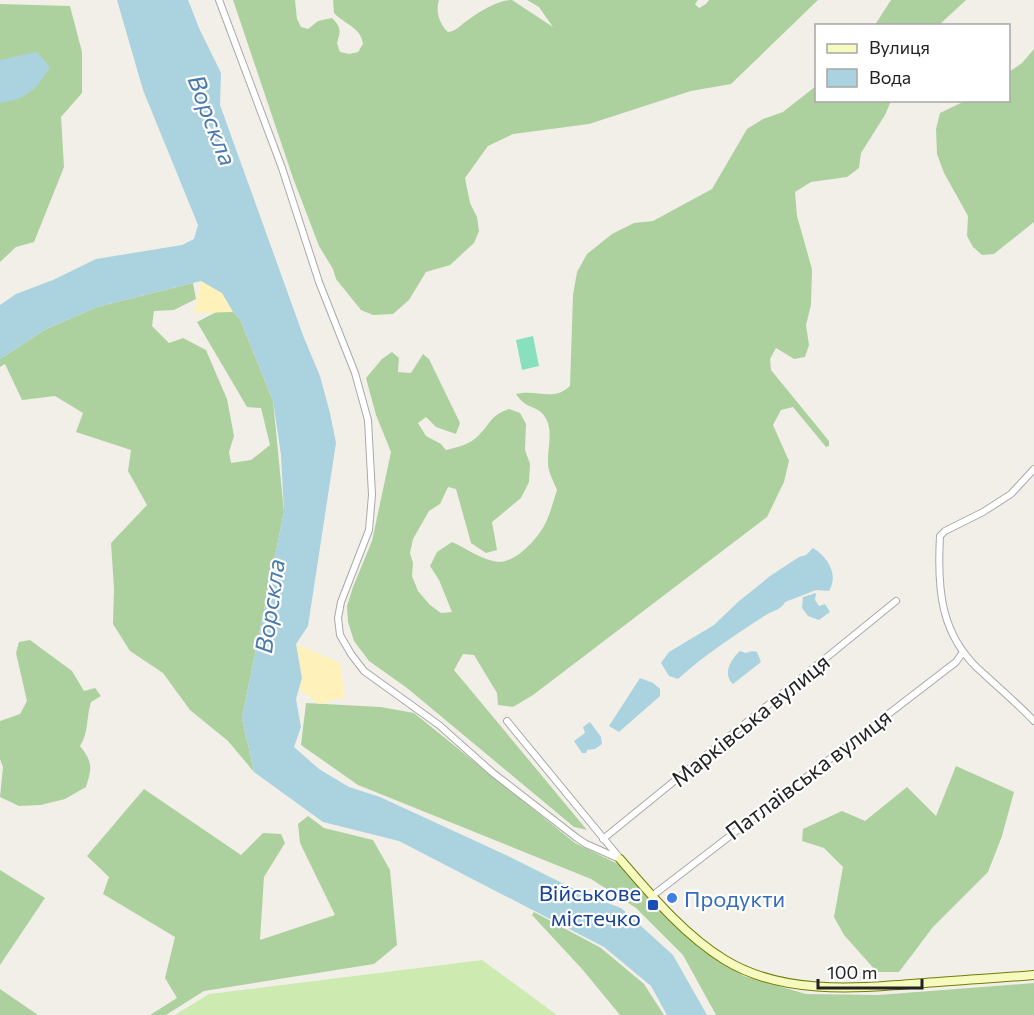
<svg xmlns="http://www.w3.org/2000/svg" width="1034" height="1015" viewBox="0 0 1034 1015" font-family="Commissioner,sans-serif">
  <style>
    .grass { fill: #cdebb0 }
    .forest { fill: #add19e }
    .sand { fill: #fff1ba }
    .pitch { fill: #88e0be }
    .water { fill: #aad3df }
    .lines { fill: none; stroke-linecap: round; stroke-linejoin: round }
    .street-casing { stroke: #a9a9a9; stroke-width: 8 }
    .secondary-casing { stroke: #707d05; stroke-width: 10 }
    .street { stroke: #fff; stroke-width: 6 }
    .secondary { stroke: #f7fabf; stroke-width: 8 }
    .shop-dot { fill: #3f7fe0; stroke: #fff; stroke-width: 2 }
    .transit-dot { fill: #1a4fb4; stroke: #fff; stroke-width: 2 }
    .labels { text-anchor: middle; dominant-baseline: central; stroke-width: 4.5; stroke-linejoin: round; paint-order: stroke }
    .street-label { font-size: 22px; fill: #222; stroke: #fff }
    .transit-label { font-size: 22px; fill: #164399; stroke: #fff; text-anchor: end }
    .shop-label { font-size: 22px; fill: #366cbe; stroke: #fff; text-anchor: start }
    .water-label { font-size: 24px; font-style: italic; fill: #4a7aab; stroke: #fff }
  </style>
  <rect width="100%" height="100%" fill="#f2efe9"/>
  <path class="grass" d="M482,960L557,1015H175L209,994Z"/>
  <path class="forest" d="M233,0H295L297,19L301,27L308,29L318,21L332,18C341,27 341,31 337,43L340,52L349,54L358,52L363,44C361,27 344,24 334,13L333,0H439C435,12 440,24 448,32C457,31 460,25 468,20C479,12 498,0 512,0L553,27L539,7L527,0H698L695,4L699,8L706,4L709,0H818L731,84L691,91L589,124L513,134L488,146L465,178L470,203L477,217L479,231L474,243L450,265L426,272L409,300L393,314L373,315L361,310L336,279L333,269L319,246L293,178Z
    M891,0H966L939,25H875Z
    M0,4L70,6L82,52V93L61,117L64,167L34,242L16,247L0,262Z
    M1034,49V222L994,254L982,255L973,247L967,236L968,216L944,173L937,154L936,129L940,113L965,101L1008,100L1009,72L1022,63Z
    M816,86V100L891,101L885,115L861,153L859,168L847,177L811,182L795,192L797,216L812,269L811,305L806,325L809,345L805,357L794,359L776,348L770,359L771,370L829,441V446L826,447L793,407L781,410L773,425L789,461L784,482L767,517L533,695L513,707L498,705L497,693L474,655L463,654L454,670L587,830L574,827L407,688L369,661L354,641L348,622L347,606L353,587L372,541L391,452L376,415L366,378L382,359L392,352L399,358L398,372L411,373L423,354L429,359L460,423L456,434L436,427L426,417L418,423L426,436L441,444L446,450C458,447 468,445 477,437C490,425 490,415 509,409L520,413L526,424L525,450L530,464L529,482L521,498L492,522L497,550L486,553L471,543L456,489L448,487L440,504L429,511L413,539L410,553L413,563L412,576L418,591L430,605L441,613L452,612L439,580L430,566L437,552L452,542C466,548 483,561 499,562C516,562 536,540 544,526C550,515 553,502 557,490C554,482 548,472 548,464C547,448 554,431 545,417C538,405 526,410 516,394C538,389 553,402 570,386L573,295L577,272L587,254L612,234L634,223L653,221L712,189L747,129L763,119L783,112Z
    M193,283L196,299L174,310L154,311L152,326L169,343L183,338L206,350L227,399L234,436L229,452L231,463L251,460L270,445L261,408L247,407L197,322L224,308L233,312L240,319L273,401L284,512L242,718L254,772L228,741L190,710L163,673L130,651L113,624L114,589L111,543L147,505L128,471L131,450L76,432L83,413L55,396L22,400L5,364L0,367V359L46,329L97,307Z
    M30,640L72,671L84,691L95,688L101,696L91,702C86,718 89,732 80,746C93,762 92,768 86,787L65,799L41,805L19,806L0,797L3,767L0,759V721L20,714L27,701L16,653L19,642Z
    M306,703L381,707L414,713L575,843L620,865L664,913L712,956L744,976L806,994L878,995L1034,983V1015H716L683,955L636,908L591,879L358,785L301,745Z
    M956,766L1014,792L1002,836L988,872L933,927L899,972H877L844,935L834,917L843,867L824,848L802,841L803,829L842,811L865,821L907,787L936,816Z
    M144,789L241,855L263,833L281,834L285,843L264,877L260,940L335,915L300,843L298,824L308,816L324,828L373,840L390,870L397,945L374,964L204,991L166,1015H150L177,998L165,978L175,937L103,894L109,877L87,856Z
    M0,870L45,898L0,965Z
    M534,912L601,948L644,984L664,1015H620L582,969L532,915Z
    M0,989L38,1015H0Z"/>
  <path class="sand" d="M201,281L222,293L233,312L194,313Z
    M296,644L340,663L345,697L319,704L299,689L302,678Z"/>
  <path class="pitch" d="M533,336L539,366L522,370L516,340Z"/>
  <path class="water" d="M117,0H188L199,28L221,73L220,105L304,338L320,376L330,413L336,443L308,626L296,644L302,678L296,699L301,727L294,747L319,769L349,787L380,797L508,856L586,895L621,908L673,955L707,1015H667L651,986L604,947L399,841L323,822L254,772L242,718L284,512L281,455L273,401L240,319L233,312L222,293L201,281L97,307L46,329L0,359V305L16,294L53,280L96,259L182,245L194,239L198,225L143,90Z
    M37,52L50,67C37,89 27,99 0,103V60Z
    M813,548C828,557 839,575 829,591L816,590L785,602C781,610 774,610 766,615C735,635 706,654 678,679L669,676L661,663L669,652L714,625L738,602L770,576L799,557L806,555Z
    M816,593L815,600L819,606L825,604L830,612L819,620L808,616L802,608L803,597Z
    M740,651L746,653L752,651L757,652L761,662L733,684C722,674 731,659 740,651Z
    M640,678L653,683L660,689V696L619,732L609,726Z
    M590,722L601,737L602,744L595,749L587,750L586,753H582L574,741L585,733L583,727Z"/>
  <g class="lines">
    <defs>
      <path id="street" d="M219,0L282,168L319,282L355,373L368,420L372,495L369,530L341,602L338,618L340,635L351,654L364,671L439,725L493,773L577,838L586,844L620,859
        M1034,469L1011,494L983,512L945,531L940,536C937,589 940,637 984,674C1001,690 1018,704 1034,721
        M507,721L618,856
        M603,839L896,601
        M652,896L956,662L963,652"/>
      <path id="secondary" d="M620,859C651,895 684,935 725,960C784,996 859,988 925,983C961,980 998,978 1034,975"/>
    </defs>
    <use href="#street" class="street-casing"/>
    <use href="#secondary" class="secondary-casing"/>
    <use href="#street" class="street"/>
    <use href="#secondary" class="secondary"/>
  </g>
  <circle class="shop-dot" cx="672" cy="898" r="6"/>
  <rect class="transit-dot" x="647" y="899" width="12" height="12" rx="3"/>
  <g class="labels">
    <g class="street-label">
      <text transform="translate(750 720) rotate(-39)">Марківська вулиця</text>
      <text transform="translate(808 774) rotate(-37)">Патлаївська вулиця</text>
    </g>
    <g class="transit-label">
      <text x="641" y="892">Військове<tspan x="641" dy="25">містечко</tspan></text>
    </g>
    <g class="shop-label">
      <text x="684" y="898">Продукти</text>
    </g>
    <g class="water-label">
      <text transform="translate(213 120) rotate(69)">Ворскла</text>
      <text transform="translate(269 606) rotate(-82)">Ворскла</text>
    </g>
  </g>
  <rect x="815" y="24" width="195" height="78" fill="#ffffff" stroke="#a7a7a7" stroke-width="1.5"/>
  <rect x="827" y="44" width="30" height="9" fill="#f7fabf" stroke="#a7a7a7" stroke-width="1.5"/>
  <text x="869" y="54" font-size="18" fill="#222222">Вулиця</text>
  <rect x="827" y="69" width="30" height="18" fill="#aad3df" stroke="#a7a7a7" stroke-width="1.5"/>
  <text x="869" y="84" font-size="18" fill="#222222">Вода</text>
  <path d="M818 979v9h104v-9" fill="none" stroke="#222222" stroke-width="3"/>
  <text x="827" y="979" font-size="18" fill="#222222" stroke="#ffffff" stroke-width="4.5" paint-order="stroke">100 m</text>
</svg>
